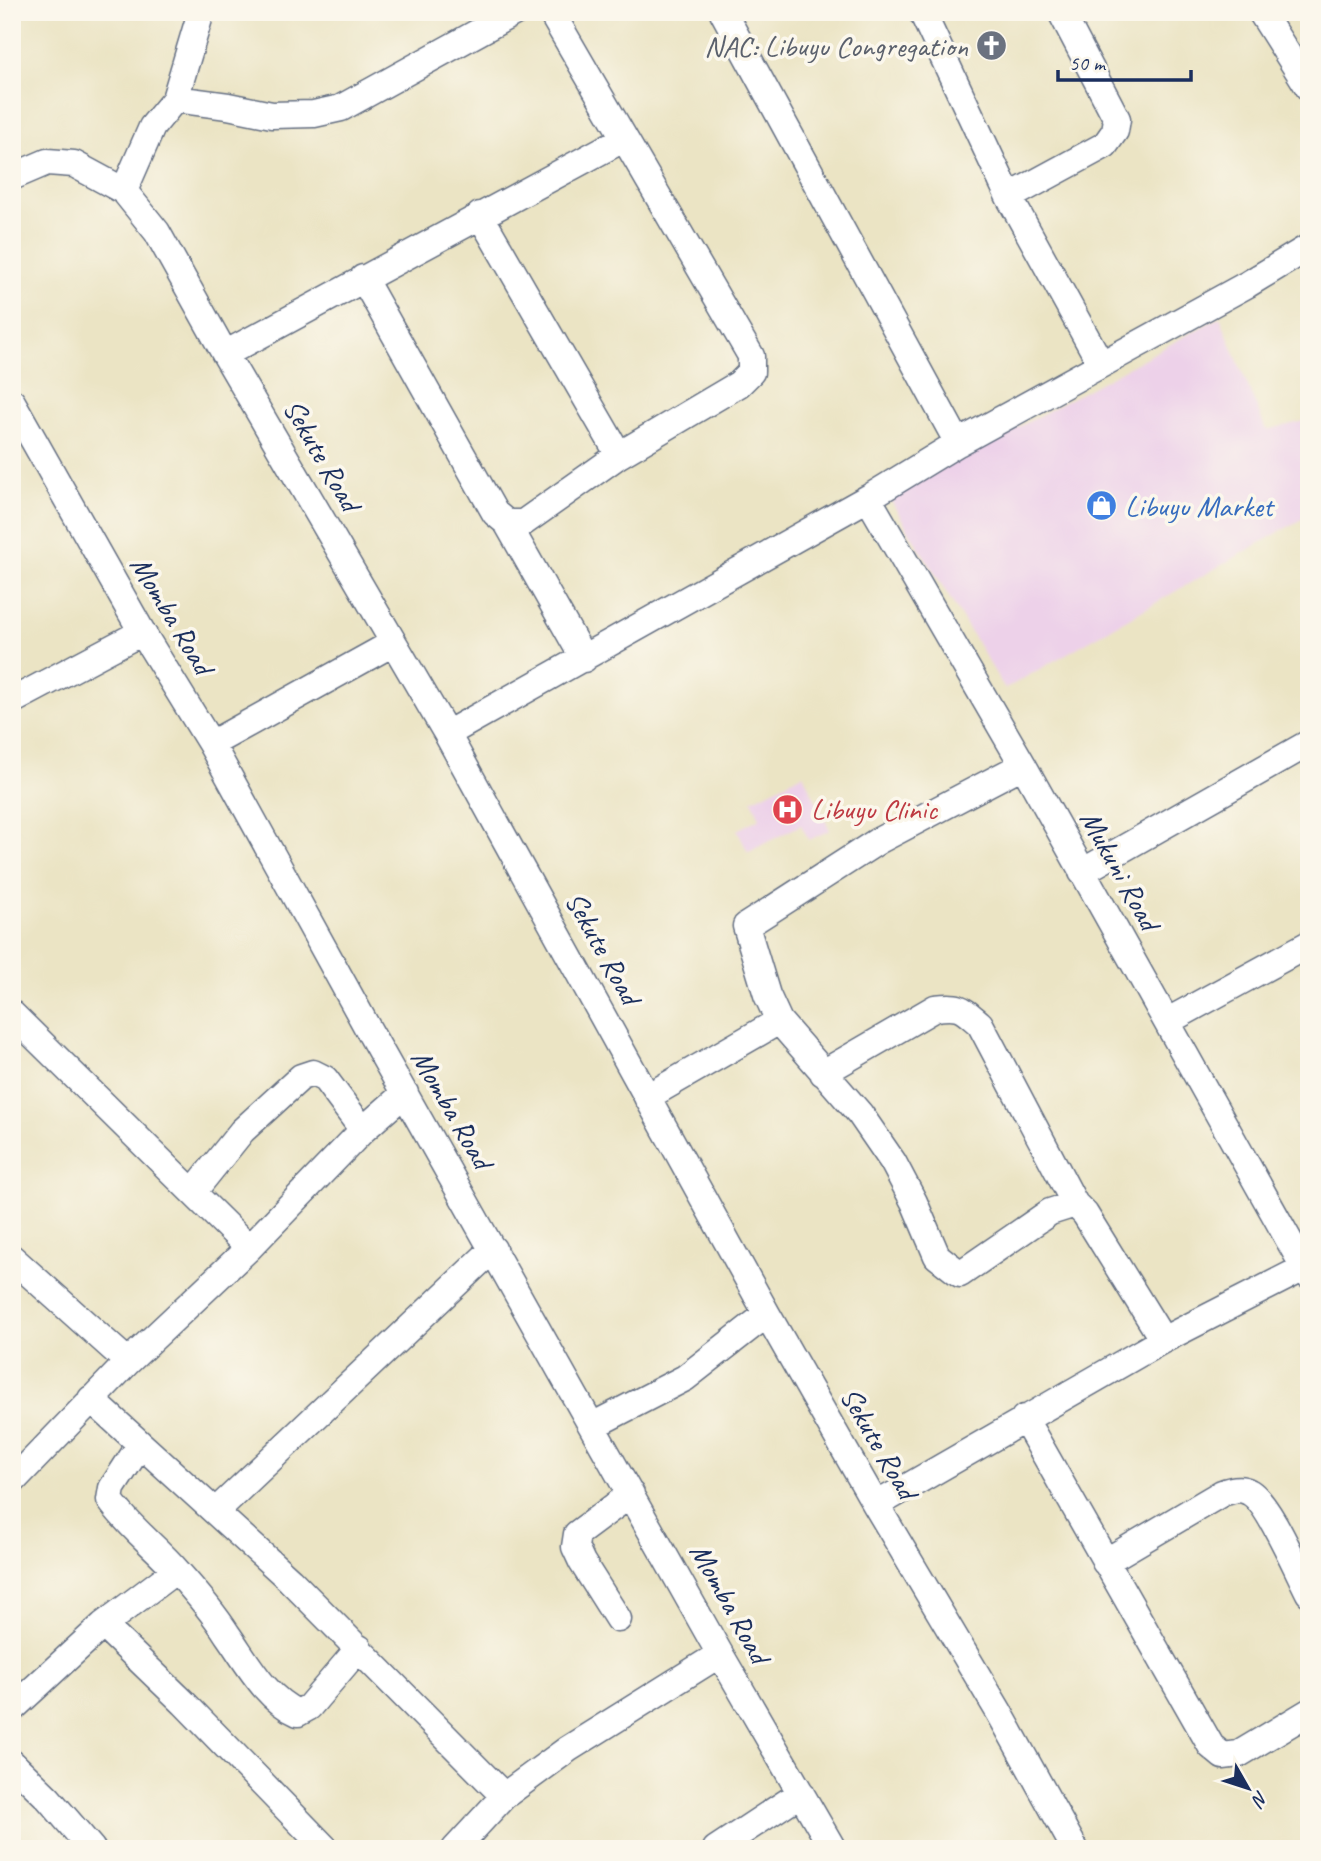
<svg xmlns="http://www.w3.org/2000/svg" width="1321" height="1861" viewBox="0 0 1321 1861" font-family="Caveat,sans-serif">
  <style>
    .built { fill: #edd1e9 }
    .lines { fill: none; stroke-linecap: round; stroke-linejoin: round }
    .minor-casing { stroke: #646e82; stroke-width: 29 }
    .minor { stroke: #fff; stroke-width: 26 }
    .labels { text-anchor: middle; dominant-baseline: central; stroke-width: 7; stroke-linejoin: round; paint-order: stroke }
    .worship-label { font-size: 30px; fill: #5b616d; stroke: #fbf7ec; text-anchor: end }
    .street-label { font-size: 30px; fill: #1b2f5e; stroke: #fbf7ec }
    .shop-label { font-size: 30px; fill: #366cbe; stroke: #fbf7ec; text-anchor: start }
    .health-label { font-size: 30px; fill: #be3a42; stroke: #fbf7ec; text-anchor: start }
  </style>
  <rect width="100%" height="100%" fill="#fbf7ec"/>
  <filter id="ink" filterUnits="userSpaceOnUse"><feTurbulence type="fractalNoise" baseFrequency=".0143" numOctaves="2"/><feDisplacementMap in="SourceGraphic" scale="14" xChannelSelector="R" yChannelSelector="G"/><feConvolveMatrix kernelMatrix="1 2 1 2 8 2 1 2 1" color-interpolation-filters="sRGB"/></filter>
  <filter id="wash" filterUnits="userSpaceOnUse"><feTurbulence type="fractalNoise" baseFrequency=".00686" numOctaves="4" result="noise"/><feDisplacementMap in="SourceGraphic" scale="28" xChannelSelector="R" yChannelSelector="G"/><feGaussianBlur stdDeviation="1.57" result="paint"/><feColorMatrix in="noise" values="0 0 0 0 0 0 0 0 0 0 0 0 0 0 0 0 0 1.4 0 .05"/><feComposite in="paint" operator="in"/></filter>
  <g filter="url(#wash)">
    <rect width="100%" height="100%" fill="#ebe4c4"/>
    <path class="built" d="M1220,317L1266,430L1309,420V515L1005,689L889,498Z
      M803,774L830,830L809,840L801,825L748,852L737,830L760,818L752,800Z"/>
  </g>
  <g filter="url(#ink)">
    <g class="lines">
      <defs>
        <path id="minor" d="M723,12L958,443
          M922,12L1009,197L1101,364
          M1261,12L1309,88
          M175,99L201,12
          M12,177L47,162L74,164L124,191L157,232L225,354L447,734L767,1314L876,1505L999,1712L1075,1849
          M124,191L152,127L175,99L228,106L272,115L314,114L341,108L515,12
          M1009,197L1105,145L1115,131L1117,119L1061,12
          M480,215L619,455
          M363,278L495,513L507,523H523L619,455L739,384L751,372V356L551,12
          M225,354L623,139
          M12,402L142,632L211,744L367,1027L720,1654L833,1849
          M868,498L1023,765L1309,1276
          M507,523L584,659
          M12,701L142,632
          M447,734L868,498L958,443L1248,284L1309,247
          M211,744L393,643
          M1023,765L878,841L746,926L767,995L779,1021L860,1114L893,1162L914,1202L937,1256L960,1274L1050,1212L1075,1204
          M1082,872L1309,743
          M12,1014L249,1248
          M1168,1021L1309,944
          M823,1073L935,1008C961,1005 961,1008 980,1024L1075,1204L1085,1214L1163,1340
          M647,1097L779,1021
          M193,1192L242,1131L301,1077L313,1073L325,1079L363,1130
          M12,1258L128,1362
          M91,1399L290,1580L504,1796
          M1024,1418L1211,1746L1223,1756L1239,1754L1309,1712
          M592,1426L685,1378L767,1314
          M140,1445L112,1488L110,1500C129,1527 155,1546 177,1571C194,1590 213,1612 227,1634C247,1662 265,1698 298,1713L309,1707L359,1648
          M12,1482L128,1362L249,1248L363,1130L405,1093
          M876,1505L1163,1340L1304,1268
          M216,1511L493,1249
          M1105,1562L1222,1493C1231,1490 1240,1487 1249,1492C1268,1501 1298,1572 1309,1593
          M618,1619L582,1562L575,1547L577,1534L631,1494
          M103,1625L184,1703L326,1849
          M12,1709L103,1625L176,1570
          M12,1763L48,1798L92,1849
          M455,1849L504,1796L568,1749L720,1654
          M716,1849L801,1793"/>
      </defs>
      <use href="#minor" class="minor-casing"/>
      <use href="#minor" class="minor"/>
    </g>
  </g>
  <defs>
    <symbol id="church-disc" viewBox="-11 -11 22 22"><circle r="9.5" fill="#6b7280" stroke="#fbf7ec"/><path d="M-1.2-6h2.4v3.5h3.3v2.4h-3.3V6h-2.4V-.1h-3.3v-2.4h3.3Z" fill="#fff"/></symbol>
    <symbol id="shop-disc" viewBox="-11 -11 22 22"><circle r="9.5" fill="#3f7fe0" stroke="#fbf7ec"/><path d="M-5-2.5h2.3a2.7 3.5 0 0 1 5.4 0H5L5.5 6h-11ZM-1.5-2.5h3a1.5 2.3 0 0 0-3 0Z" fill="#fff"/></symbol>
    <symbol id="hospital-disc" viewBox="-11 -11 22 22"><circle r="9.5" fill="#e0444e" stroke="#fbf7ec"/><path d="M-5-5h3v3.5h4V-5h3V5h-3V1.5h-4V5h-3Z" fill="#fff"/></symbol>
  </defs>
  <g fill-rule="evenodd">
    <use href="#church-disc" x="974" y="28" width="35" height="35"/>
    <use href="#shop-disc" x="1084" y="488" width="35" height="35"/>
    <use href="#hospital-disc" x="770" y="792" width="35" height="35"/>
  </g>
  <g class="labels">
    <g class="worship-label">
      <text x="968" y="46">NAC: Libuyu Congregation</text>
    </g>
    <g class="street-label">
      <text transform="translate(322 455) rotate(60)">Sekute Road</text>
      <text transform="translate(172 615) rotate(59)">Momba Road</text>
      <text transform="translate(1120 870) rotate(61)">Mukuni Road</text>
      <text transform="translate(603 948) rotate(61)">Sekute Road</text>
      <text transform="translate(452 1109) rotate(60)">Momba Road</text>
      <text transform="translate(879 1443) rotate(60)">Sekute Road</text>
      <text transform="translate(730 1603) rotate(61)">Momba Road</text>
    </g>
    <g class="shop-label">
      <text x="1125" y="506">Libuyu Market</text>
    </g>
    <g class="health-label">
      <text x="811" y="809">Libuyu Clinic</text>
    </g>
  </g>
  <rect width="1321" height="1861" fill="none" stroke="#fbf7ec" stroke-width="42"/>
  <g transform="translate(1248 1788) rotate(129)" stroke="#fbf7ec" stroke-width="5" paint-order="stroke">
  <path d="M0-5L12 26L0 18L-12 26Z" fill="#1b2f5e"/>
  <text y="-10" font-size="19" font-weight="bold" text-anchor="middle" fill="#1b2f5e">N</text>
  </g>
  <path d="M1058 70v10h133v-10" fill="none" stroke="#1b2f5e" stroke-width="3.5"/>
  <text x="1069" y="70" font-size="21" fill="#1b2f5e" stroke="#fbf7ec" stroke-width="5" paint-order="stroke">50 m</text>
</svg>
